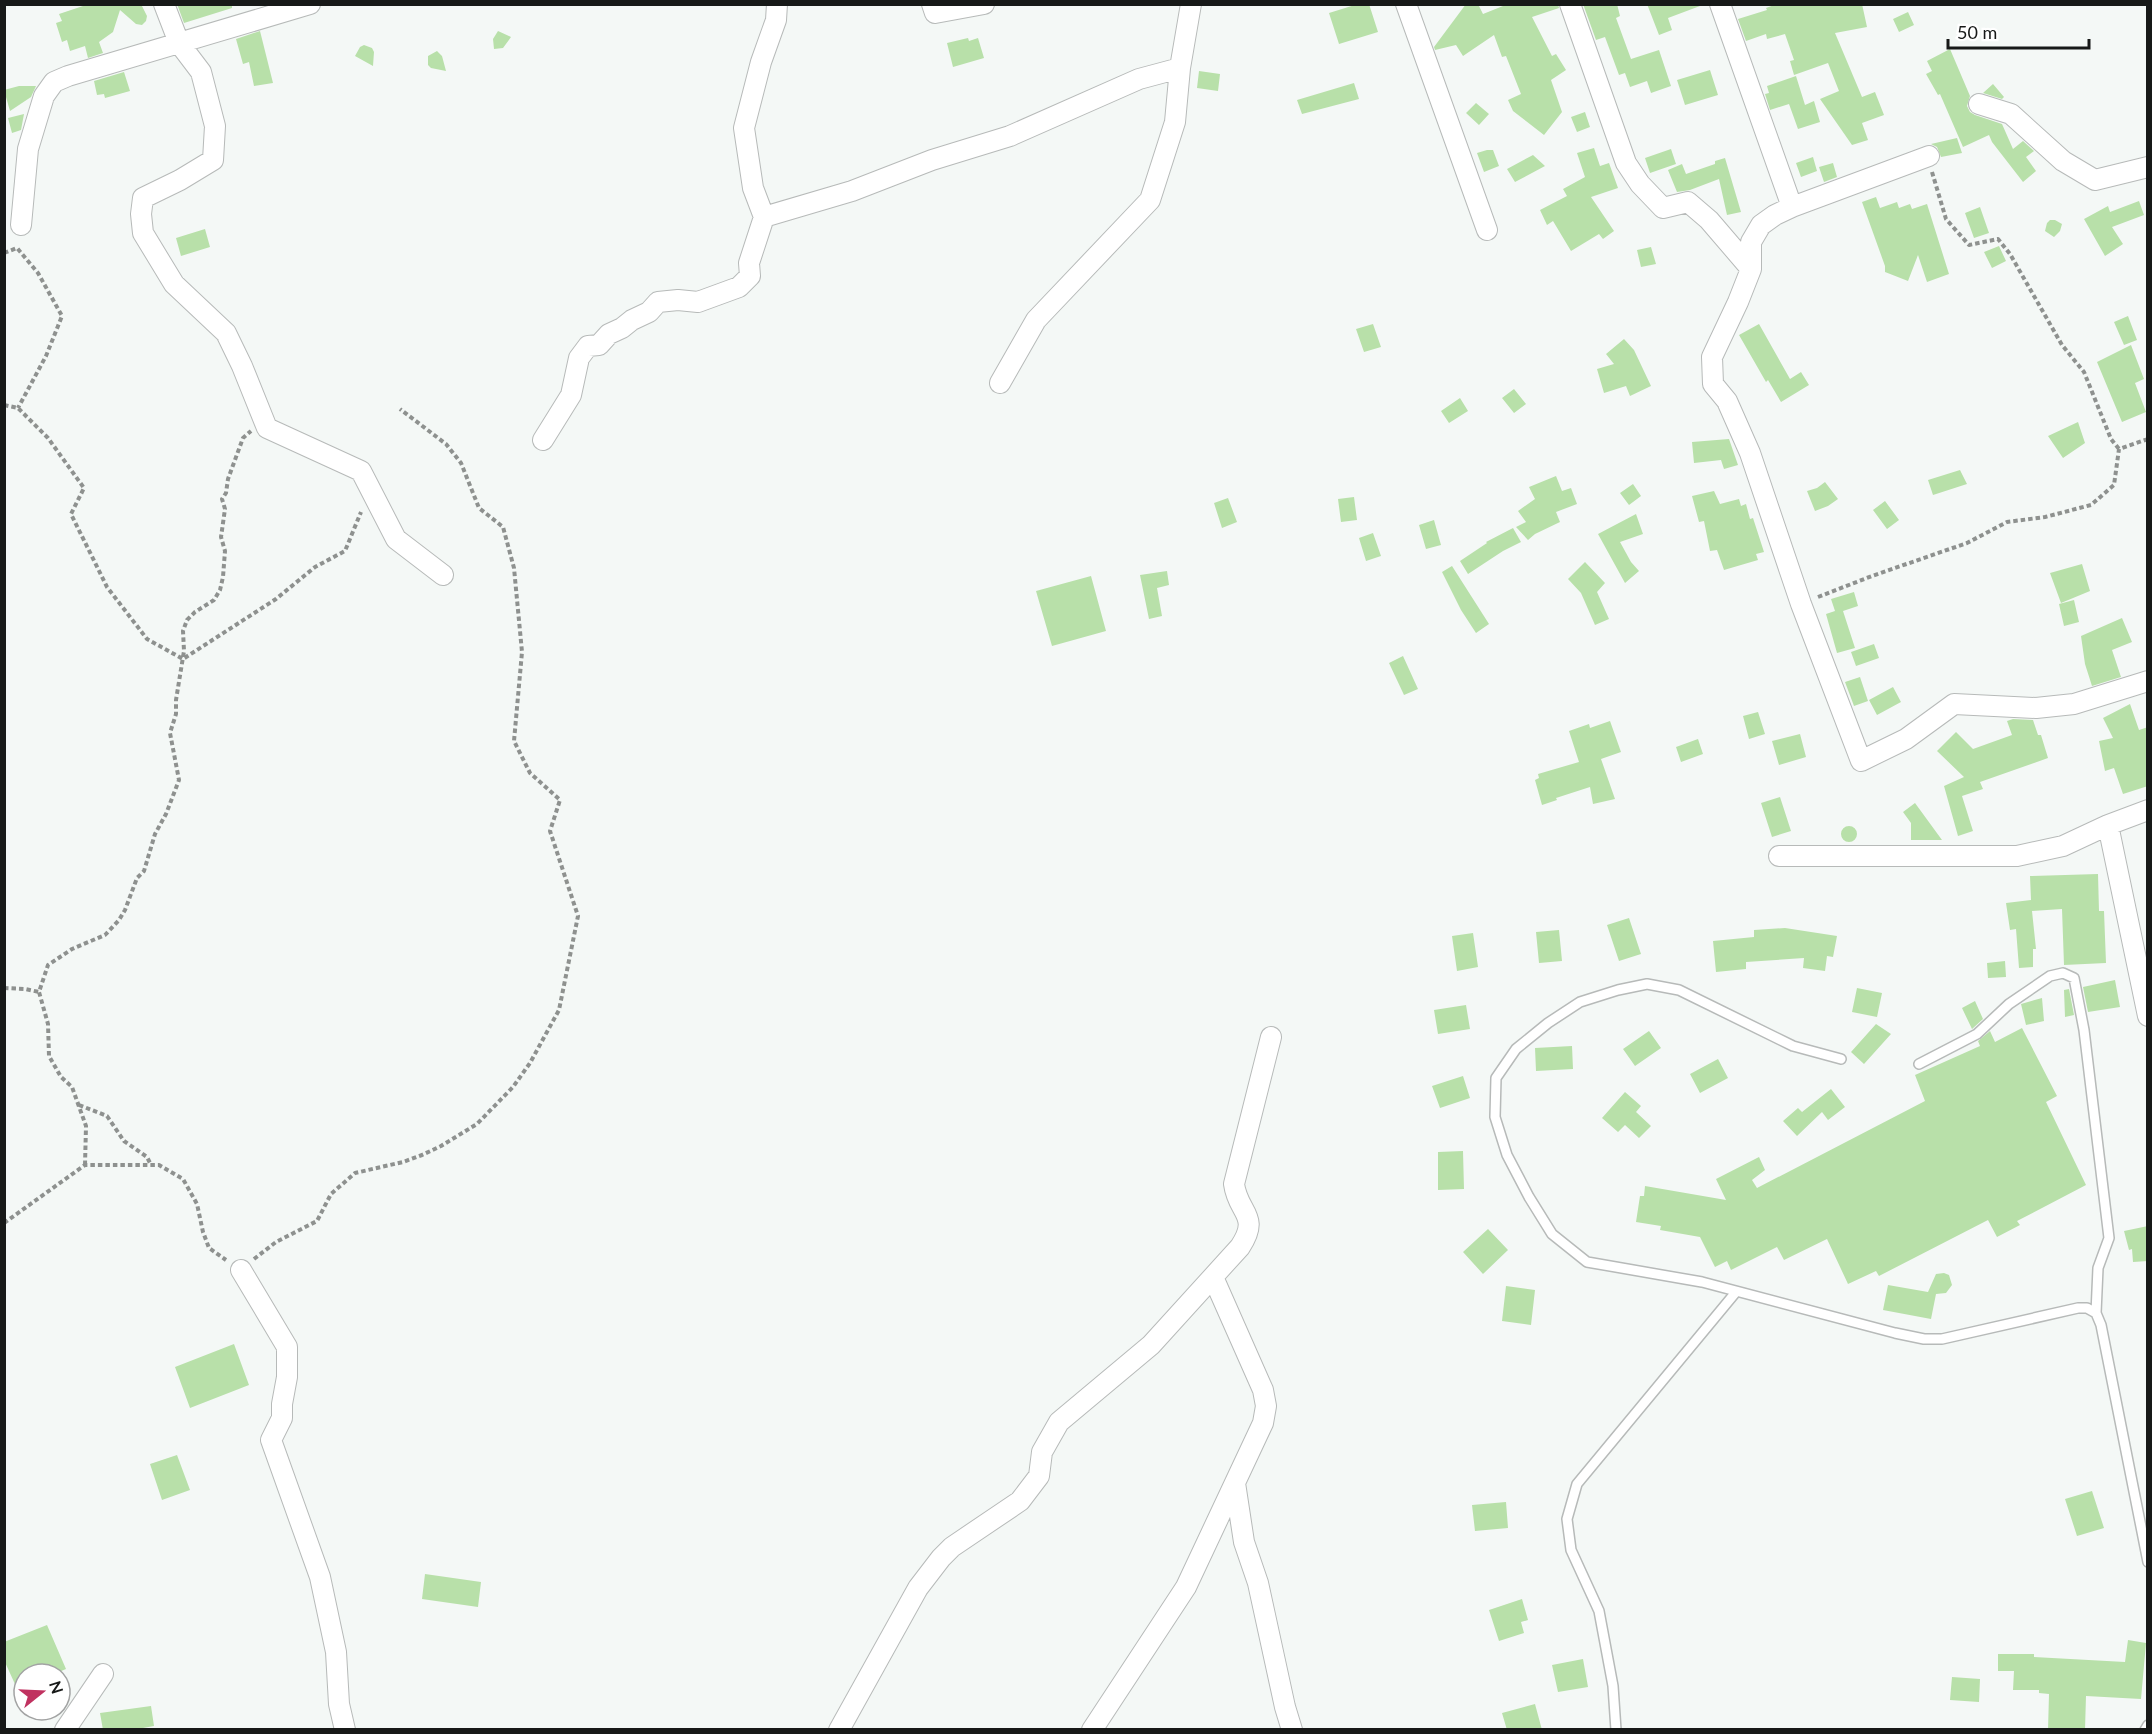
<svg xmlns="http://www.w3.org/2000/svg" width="2152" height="1734" viewBox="0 0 2152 1734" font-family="Lato,sans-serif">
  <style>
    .building { fill: #b8e0a9 }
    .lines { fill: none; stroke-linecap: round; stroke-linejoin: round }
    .service-casing { stroke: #b7bab9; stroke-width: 12 }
    .minor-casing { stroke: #b7bab9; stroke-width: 22 }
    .path { stroke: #8e918f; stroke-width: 4; stroke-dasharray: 4.5 3; stroke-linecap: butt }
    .service { stroke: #fff; stroke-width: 9 }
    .minor { stroke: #fff; stroke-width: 20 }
  </style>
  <rect width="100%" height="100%" fill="#f4f8f6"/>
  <path class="building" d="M89,4H141L147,16L146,21L142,25L136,24L120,10L113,32L99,42L103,53L88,58L85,46L70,51L67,40L62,42L56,23L62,21L59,14Z
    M177,4H232V8L184,23Z
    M1358,4H1369L1378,32L1339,44L1329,13Z
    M1466,4H1478L1483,14L1508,4H1558L1559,8L1532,17L1552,56L1556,54L1566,70L1551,80L1562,112L1544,135L1513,111L1508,100L1521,94L1506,56L1502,57L1494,35L1463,56L1456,45L1435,50L1434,47Z
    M1583,4H1617L1620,16L1616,18L1631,59L1659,50L1671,86L1651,93L1647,81L1630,87L1625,73L1619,75L1605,37L1596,40Z
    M1647,4H1700V6L1668,18L1672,30L1659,35Z
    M1777,4H1862L1867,27L1835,33L1862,97L1875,92L1884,115L1862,123L1868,140L1852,145L1820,99L1839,91L1828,63L1794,75L1790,61L1794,60L1785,34L1767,39L1766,34L1746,41L1738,19L1767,10L1766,8Z
    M1908,12L1914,25L1899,32L1893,19Z
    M260,31L273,83L254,86L249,62L243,64L236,39Z
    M498,31L511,37L503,48L494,49L493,39Z
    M968,38L969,41L978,38L984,58L953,67L947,43Z
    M364,45L372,48L374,52L373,66L355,56L360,47Z
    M1950,49L1970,96L1967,106L1970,112L1975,115L2002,124L2013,149L2023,141L2034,151L2026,157L2036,171L2023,182L1992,142L1989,135L1963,147L1940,94L1938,95L1926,74L1932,71L1927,61Z
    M437,51L442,56L446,71L431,68L428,65V56Z
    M1710,70L1718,95L1685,105L1677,80Z
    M1199,71L1220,74L1218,91L1197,88Z
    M124,72L130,91L105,98L104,94L97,95L94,81Z
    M1796,76L1805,105L1814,101L1820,122L1798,129L1789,104L1770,110L1765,94L1769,93L1767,86Z
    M1354,83L1359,99L1302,114L1297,100Z
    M1993,84L2004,97L2002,99L1983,93Z
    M19,86H36L31,97L10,111L4,90Z
    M1476,103L1489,114L1479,125L1466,113Z
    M1585,112L1590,127L1577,132L1571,117Z
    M24,114L21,130L12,133L8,118Z
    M1957,138L1962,153L1941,157L1937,147L1931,144Z
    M1594,148L1600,166L1609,163L1618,188L1591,197L1614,231L1603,239L1599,234L1571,251L1553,221L1547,225L1540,210L1567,196L1563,189L1585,177L1577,153Z
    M1671,149L1676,164L1650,173L1645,158Z
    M1487,150H1493L1499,166L1484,172L1477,153Z
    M1533,155L1545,166L1515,182L1507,169Z
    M1813,157L1817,171L1801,177L1796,163Z
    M1725,158L1741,212L1727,215L1719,179L1690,190L1677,192L1668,170L1682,164L1686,174L1715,164V161Z
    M1833,163L1837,177L1824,182L1819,167Z
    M1876,197L1880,208L1897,202L1899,208L1910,204L1912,209L1927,204L1949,274L1927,282L1918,255L1908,281L1885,272V266L1862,202Z
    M2139,201L2144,215L2112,227L2123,244L2105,256L2084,219L2108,206L2110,212Z
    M1980,207L1989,233L1974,238L1965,213Z
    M2050,220H2055L2062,224L2060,231L2054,237L2045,231L2047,223Z
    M205,229L210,247L181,256L176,238Z
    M1999,246L2006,261L1992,268L1984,252Z
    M1651,247L1656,264L1641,267L1637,250Z
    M2128,316L2137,340L2124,345L2114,322Z
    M1373,324L1381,347L1364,352L1356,329Z
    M1759,324L1790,379L1801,372L1809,385L1781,402L1768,380L1766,382L1739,335Z
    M1624,339L1634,350L1651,386L1630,396L1626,386L1604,393L1597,369L1614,364L1606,354Z
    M2131,345L2144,379L2135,383L2146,412L2122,422L2097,362Z
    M1514,389L1526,404L1514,413L1502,398Z
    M1460,398L1468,411L1449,423L1441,411Z
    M2078,422L2085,443L2063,458L2048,436Z
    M1729,439L1738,465L1724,469L1721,460L1694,463L1692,442Z
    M1960,470L1967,484L1933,495L1928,480Z
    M1556,476L1562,491L1571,488L1577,504L1556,512L1560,522L1535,534L1528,540L1516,527L1526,522L1518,511L1535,499L1529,487Z
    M1825,482L1838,499L1828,506L1815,511L1807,491L1817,488Z
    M1633,484L1641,496L1629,505L1620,493Z
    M1714,491L1720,504L1739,499L1741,506L1746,504L1750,519L1753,518L1764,552L1756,554L1758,560L1724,570L1717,550L1710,551L1704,521L1699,522L1692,496Z
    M1354,497L1357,520L1341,522L1338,499Z
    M1228,498L1237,522L1222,528L1214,503Z
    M1885,501L1899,520L1887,529L1873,510Z
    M1636,514L1643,534L1620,542L1631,562L1639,571L1625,583L1598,534Z
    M1434,520L1441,545L1426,549L1419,525Z
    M1513,528L1521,542L1503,551L1468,574L1460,561L1487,543L1486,542Z
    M1373,533L1381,556L1366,561L1359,538Z
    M1585,562L1605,583L1597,592L1609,619L1595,625L1581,593L1568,579Z
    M2082,564L2090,591L2061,603L2050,573Z
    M1452,566L1489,624L1476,633L1461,610L1442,572Z
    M1167,571L1169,585L1157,588L1162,616L1149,619L1140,575Z
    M1091,576L1106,631L1052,646L1036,591Z
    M1854,592L1858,606L1843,611L1855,648L1837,653L1826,614L1835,611L1831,599Z
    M2074,600L2079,622L2064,626L2059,604Z
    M2122,618L2132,642L2112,650L2121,677L2092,686L2085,664L2081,636Z
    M1874,644L1879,658L1856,666L1851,652Z
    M1403,656L1418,689L1404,695L1389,663Z
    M1860,677L1868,701L1854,706L1845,682Z
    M1893,687L1901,702L1877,715L1869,700Z
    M2130,704L2139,730L2148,727V786L2123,794L2114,768L2105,771L2099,741L2113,738L2103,718Z
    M1758,712L1765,734L1749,739L1743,716Z
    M2013,719L2033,720L2038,735H2041L2048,758L1980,782L1983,789L1962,796L1973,831L1958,836L1944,786L1964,777L1937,751L1956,732L1973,749L2012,735L2007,721Z
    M1610,721L1621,752L1601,759L1615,799L1593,804L1590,787L1556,798L1557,800L1542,805L1535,780L1539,778L1538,774L1579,762L1569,731L1589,724L1590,728Z
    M1800,734L1806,757L1779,765L1772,741Z
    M1698,739L1703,754L1681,762L1676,747Z
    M1780,797L1791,831L1772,837L1761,803Z
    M1915,803L1942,840H1911V823L1903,812Z
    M1841 834a8 8 0 1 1 16 0a8 8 0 1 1-16 0Z
    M2098,874L2099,911H2104L2106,963L2064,965L2062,909L2032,911L2036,949H2033V967L2019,968L2016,929L2010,930L2006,903L2031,900L2030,876Z
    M1629,918L1641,954L1619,961L1607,925Z
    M1785,928L1837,936L1833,957L1827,956L1825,971L1803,968L1804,958L1746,962V969L1716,972L1713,941L1754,937V930Z
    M1559,930L1562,961L1539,963L1536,932Z
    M1473,933L1478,967L1457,971L1452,936Z
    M2005,961L2006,977L1988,978L1987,963Z
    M2115,980L2120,1007L2088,1012L2083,987Z
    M1857,988L1882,993L1877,1017L1852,1012Z
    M2069,989L2074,1015L2065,1017L2064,990Z
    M2042,998L2044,1021L2026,1025L2021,1004Z
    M1975,1001L1983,1019L1972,1029L1962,1008Z
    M1466,1005L1470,1029L1438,1034L1434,1010Z
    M1876,1024L1891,1034L1864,1064L1851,1052Z
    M2022,1028L2057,1096L2046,1102L2086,1185L2017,1221L2020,1225L1997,1237L1988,1220L1879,1276L1876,1271L1848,1284L1827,1239L1784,1260L1777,1247L1731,1270L1727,1261L1715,1267L1700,1237L1660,1230L1661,1226L1636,1222L1640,1196H1644L1645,1186L1726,1200L1716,1179L1759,1157L1765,1170L1752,1180L1757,1188L1925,1101L1915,1075L1980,1046L1978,1041L1990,1031L1995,1042Z
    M1649,1031L1661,1048L1635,1066L1623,1049Z
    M1572,1046L1573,1069L1536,1071L1535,1048Z
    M1718,1059L1728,1078L1700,1093L1690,1074Z
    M1463,1076L1470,1098L1440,1108L1432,1086Z
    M1831,1089L1845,1107L1828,1120L1822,1112L1797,1136L1783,1121L1798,1108L1802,1112Z
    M1625,1092L1641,1106L1636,1112L1651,1126L1639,1138L1625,1125L1618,1132L1602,1118Z
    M1463,1151L1464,1189L1438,1190V1152Z
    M2148,1226V1261L2133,1262L2132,1249L2129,1250L2124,1231Z
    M1488,1229L1508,1250L1483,1274L1463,1252Z
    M1944,1273L1949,1275L1952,1285L1946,1293L1936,1294L1931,1319L1883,1310L1888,1285L1928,1292L1936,1274Z
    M1506,1286L1535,1290L1531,1325L1502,1321Z
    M234,1344L249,1385L190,1408L175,1367Z
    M177,1455L190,1490L162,1500L150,1464Z
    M2092,1491L2104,1528L2077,1536L2065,1499Z
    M1506,1502L1508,1528L1475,1531L1472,1505Z
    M425,1574L481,1582L478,1607L422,1599Z
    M1522,1599L1528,1620L1521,1622L1524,1633L1499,1641L1489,1610Z
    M47,1625L66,1669L54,1674H24V1704L4,1660V1642Z
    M2128,1640L2146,1643L2141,1699L2086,1696L2085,1730H2048L2049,1694L2039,1693V1690H2013L2014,1671H1998V1654H2034V1657L2125,1662Z
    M1583,1659L1588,1687L1558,1692L1552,1665Z
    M1952,1677L1980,1679L1979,1702L1950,1700Z
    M1535,1704L1542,1730H1507L1502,1713Z
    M151,1706L154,1726L132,1730H103L100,1713Z"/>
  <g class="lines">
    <defs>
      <path id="service" d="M1841,1059L1793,1046L1679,990L1647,984L1618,990L1580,1002L1548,1023L1516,1049L1496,1078L1495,1117L1507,1155L1529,1197L1552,1234L1587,1262L1702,1282L1895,1333L1924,1339H1942L2078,1308H2087L2096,1313L2101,1325L2148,1562
        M1919,1064L1977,1034L2009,1004L2050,976L2063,973L2074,978L2084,1030L2109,1238L2098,1268L2096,1313
        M1616,1730L1613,1686L1599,1611L1571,1550L1567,1519L1577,1484L1736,1292
        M2145,1730L2148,1725"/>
      <path id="minor" d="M164,4L179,43L201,72L215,126L213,160L180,180L143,198L141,214L143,233L174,284L226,333L242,366L267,428L361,471L396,539L443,575
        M932,4L935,13L984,4
        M1406,4L1487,230
        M1570,4L1626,163L1640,184L1663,208L1688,202L1709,220L1751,269
        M1720,4L1792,207
        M1979,104L2011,114L2063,161L2095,180L2148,167
        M1929,156L1792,207L1775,215L1761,225L1751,242V269L1738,302L1712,357L1713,384L1727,401L1750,453L1801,604L1861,761L1906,739L1954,704L2036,708L2074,704L2148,681
        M764,217L852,191L932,160L1010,136L1139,79L1180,68
        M21,225L28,149L44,96L54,82L68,76L310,4
        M1000,383L1036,320L1150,200L1175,122L1180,68L1191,4
        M543,440L571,395L579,358L588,346L599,345L609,334L622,328L632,320L649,312L658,302L678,300L698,302L739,287L750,276L749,263L764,217L753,188L744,128L761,62L776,20L777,4
        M2108,825L2148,1016
        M1779,856H2017L2063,846L2108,825L2148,810
        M241,1270L287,1347V1377L282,1404V1418L271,1440L320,1577L336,1652L339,1704L345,1730
        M1235,1483L1244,1542L1258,1583L1285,1707L1292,1730
        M65,1730L103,1674
        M839,1730L918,1588L941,1558L952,1547L1020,1501L1039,1476L1042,1452L1059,1422L1151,1345L1240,1247C1261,1215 1238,1214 1234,1184L1271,1037
        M1092,1730L1186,1587L1263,1423L1266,1406L1263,1390L1213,1277"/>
    </defs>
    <use href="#service" class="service-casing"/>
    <use href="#minor" class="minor-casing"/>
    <path class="path" d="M1932,172L1946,219L1969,245L1998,239L2010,254L2062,345L2084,372L2111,439L2119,449
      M4,253L17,248L38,273L62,316L46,356L18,408
      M4,405L18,408L48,438L84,488L71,514L107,587L147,639L183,659L276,599L315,567L345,551L361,512
      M1818,597L1872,576L1967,543L2007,522L2045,517L2091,505L2114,485L2119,449L2148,439
      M4,988L25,989L39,992
      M79,1105L107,1116L124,1141L147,1157L151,1165
      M85,1165L86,1126L72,1087L61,1077L49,1056L48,1024L39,992L48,965L72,949L105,935L119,920L125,910L137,878L144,871L155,834L166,814L179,780L170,733L176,714V700L184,651L183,631L187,620L195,612L214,600L220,590L223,577L225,551L221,537L225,509L222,499L226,493L228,479L243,438L251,431
      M4,1223L85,1165H159L183,1179L197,1204L203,1232L209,1248L226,1260
      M254,1259L276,1242L317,1221L331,1194L355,1173L403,1162L422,1155L441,1146L477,1124L513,1087L530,1063L559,1010L578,916L550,831L560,800L530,773L514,741L522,652L514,568L503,527L479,508L461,463L446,444L400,409"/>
    <use href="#service" class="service"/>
    <use href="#minor" class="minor"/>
  </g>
  <rect width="2152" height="1734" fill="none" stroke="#171918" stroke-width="12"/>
  <g transform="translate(42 1692) rotate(72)"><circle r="28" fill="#ffffff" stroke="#a2a3a3" stroke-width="1.5"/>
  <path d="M0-4.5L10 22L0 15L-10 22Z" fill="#c03260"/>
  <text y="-9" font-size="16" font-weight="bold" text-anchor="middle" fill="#171918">N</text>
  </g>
  <path d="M1948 39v9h141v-9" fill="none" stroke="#171918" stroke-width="3"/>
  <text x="1957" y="39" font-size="18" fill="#171918" stroke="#ffffff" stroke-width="4.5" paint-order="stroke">50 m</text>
</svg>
